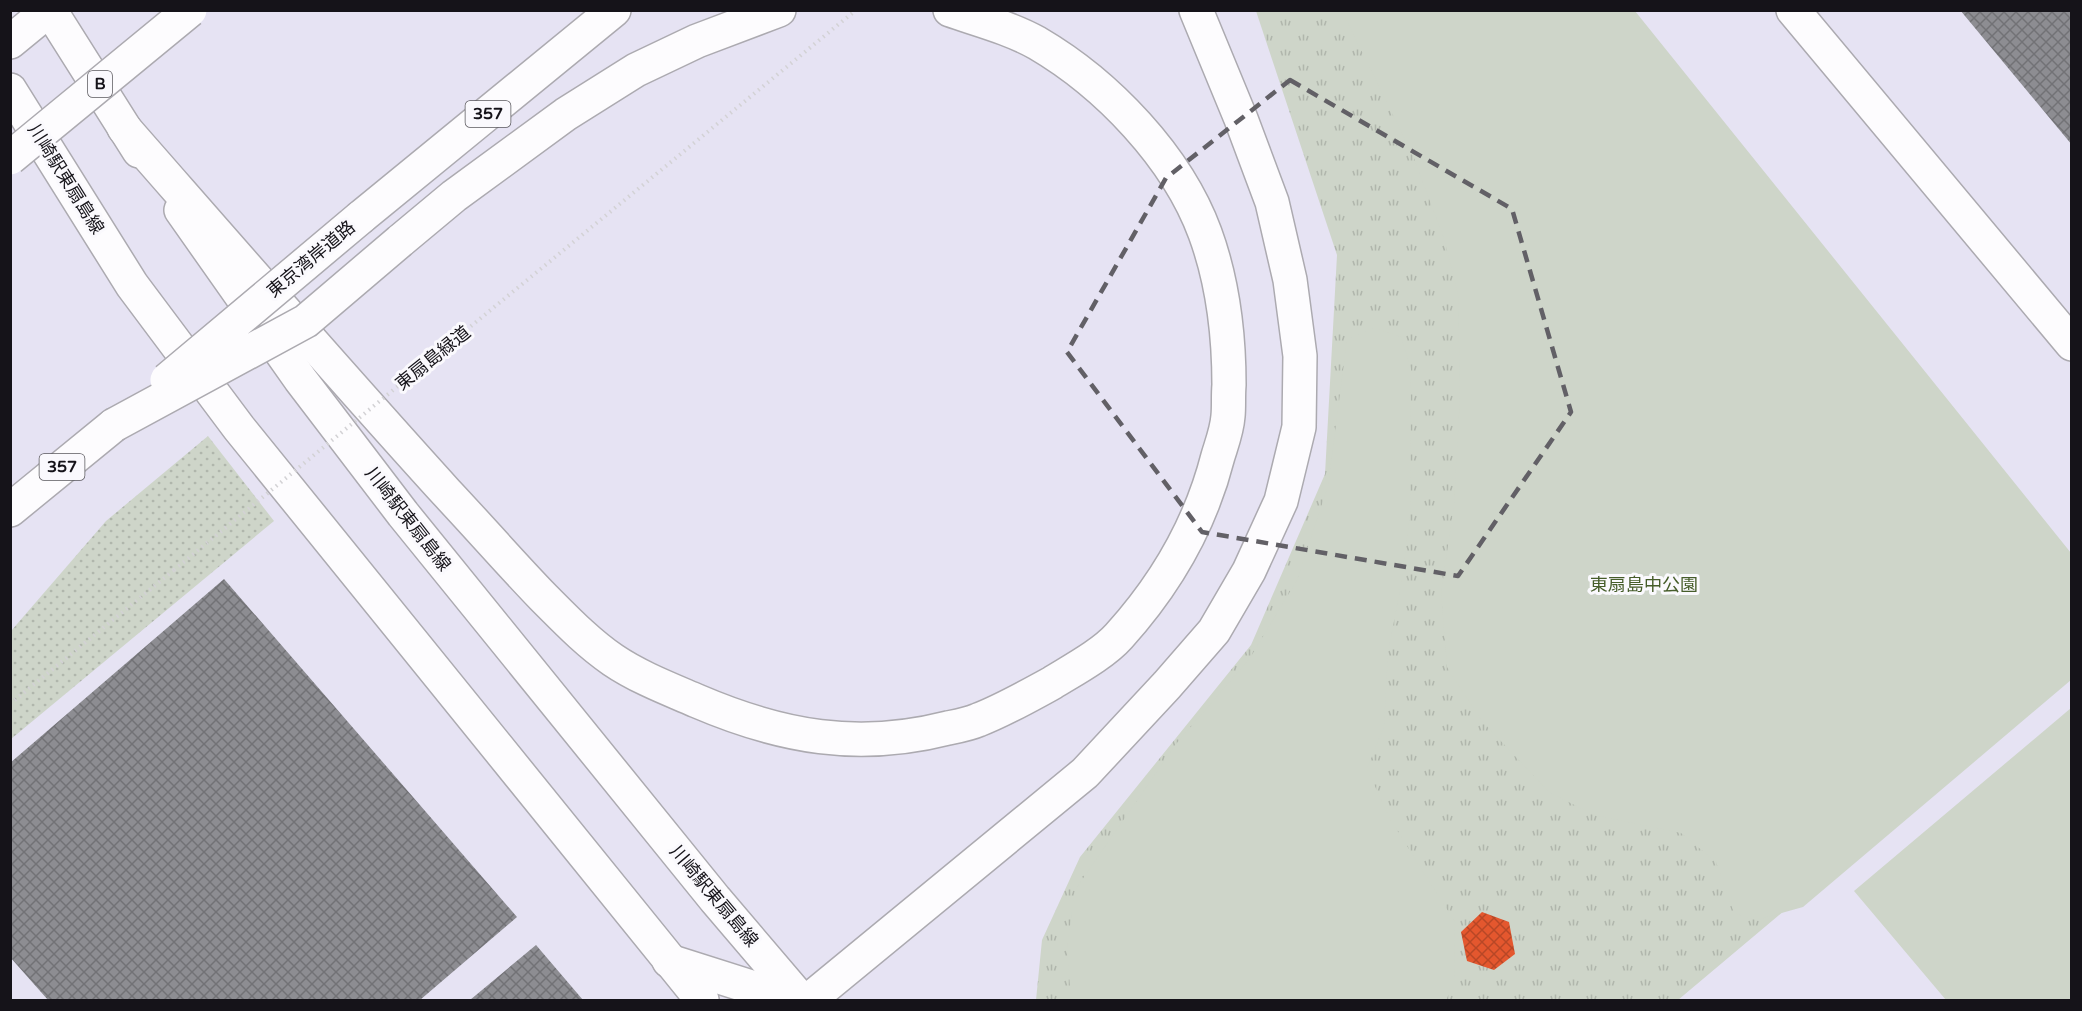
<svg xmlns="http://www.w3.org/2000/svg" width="2082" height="1011" viewBox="0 0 2082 1011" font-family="'Varela Round','Noto Sans JP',sans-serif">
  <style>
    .built { fill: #e6e3f3 }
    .grass { fill: url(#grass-dots) }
    .park { fill: url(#park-tufts) }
    .garden { fill: #ced5c9 }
    .shops { fill: url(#shops-cross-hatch) }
    .industry { fill: url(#industry-cross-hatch) }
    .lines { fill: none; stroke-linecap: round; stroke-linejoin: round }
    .minor-casing { stroke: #acaab0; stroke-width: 36 }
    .highway-casing { stroke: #acaab0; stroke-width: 36 }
    .path { stroke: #d3d2d5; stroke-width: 4; stroke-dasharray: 1.5 4.5; stroke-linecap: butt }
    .minor { stroke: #fdfcfe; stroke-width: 33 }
    .highway { stroke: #fdfcfe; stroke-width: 33 }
    .highway-bridge-casing { stroke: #acaab0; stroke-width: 36; stroke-linecap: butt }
    .path-bridge { stroke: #d3d2d5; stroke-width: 4; stroke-dasharray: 1.5 4.5; stroke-linecap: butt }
    .highway-bridge { stroke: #fdfcfe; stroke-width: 33 }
    .marked { fill: none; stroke: #626066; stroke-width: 4.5; stroke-dasharray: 12 8; stroke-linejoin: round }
    .labels { text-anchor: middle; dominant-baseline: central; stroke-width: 6; stroke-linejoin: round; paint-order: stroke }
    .shield { fill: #faf9fd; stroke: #5a585d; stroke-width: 1.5 }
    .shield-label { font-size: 16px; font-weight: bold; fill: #151319 }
    .street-label { font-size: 18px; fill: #151319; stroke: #faf9fd }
    .park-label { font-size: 18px; fill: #465d2a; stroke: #faf9fd }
  </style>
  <defs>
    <pattern id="grass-dots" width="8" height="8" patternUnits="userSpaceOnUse" patternTransform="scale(1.5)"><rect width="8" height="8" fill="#ced5c9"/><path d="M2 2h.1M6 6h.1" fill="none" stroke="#b0b6ac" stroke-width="1.8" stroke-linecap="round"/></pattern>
    <pattern id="park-tufts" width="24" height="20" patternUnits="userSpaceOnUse" patternTransform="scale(1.5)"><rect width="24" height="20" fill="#ced5c9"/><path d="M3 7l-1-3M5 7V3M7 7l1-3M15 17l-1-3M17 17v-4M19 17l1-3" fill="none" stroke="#b0b6ac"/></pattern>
    <pattern id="shops-cross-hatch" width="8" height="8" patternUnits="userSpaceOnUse" patternTransform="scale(1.5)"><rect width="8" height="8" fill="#e4572e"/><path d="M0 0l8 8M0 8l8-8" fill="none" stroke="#b84726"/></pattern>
    <pattern id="industry-cross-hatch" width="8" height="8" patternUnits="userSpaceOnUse" patternTransform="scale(1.5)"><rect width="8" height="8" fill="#8d8d92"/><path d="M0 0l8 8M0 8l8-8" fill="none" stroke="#727276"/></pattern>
  </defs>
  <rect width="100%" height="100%" fill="#f0eef6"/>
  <path class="built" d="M10,11H2071V1000H11Z"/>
  <path class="grass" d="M208,436L274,521L11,739V631L106,521Z"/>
  <path class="park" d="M1256,11H1611L2071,670L1678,1000H1036L1042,940L1080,857L1251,645L1325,474L1337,255Z"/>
  <path class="garden" d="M1342,11H1635L2071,553V680L1803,907L1757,920L1734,913L1716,862L1681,833L1594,815L1549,792L1481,720L1447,667L1441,593L1454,505L1460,396L1458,294L1445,242L1414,158Z
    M1375,328L1401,337L1411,369L1410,515L1401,584L1388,653L1384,726L1367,769L1390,819L1455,922L1454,984L1446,1000H1071L1067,947L1075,890L1176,744L1250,658L1297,580L1328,486L1347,340Z
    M2071,708V1000H1946L1854,891Z"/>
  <path class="shops" d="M1482,912L1509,922L1515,954L1494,970L1467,961L1461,932Z"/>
  <path class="industry" d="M1960,10H2072V145Z
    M224,579L517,917L420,1000H48L10,957V763Z
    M536,945L583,1000H470Z"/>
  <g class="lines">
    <defs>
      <path id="minor" d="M50,10L139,151
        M1793,10L2072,344
        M10,90L132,285L239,428L702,1000
        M181,210L300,379L403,514L715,899L801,1000"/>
      <path id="highway" d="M10,42L49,10
        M124,128C231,250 337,372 446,492C479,527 511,564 544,598C566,620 588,643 613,660C638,677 669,689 697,701C781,737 858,751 948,728C958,726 969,724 978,720C1004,710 1028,696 1052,683C1073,670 1103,654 1119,636C1166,584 1201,523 1218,456C1222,443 1227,430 1228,416C1229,406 1228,396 1229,385C1229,334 1223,282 1205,233C1177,157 1107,84 1037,43C1010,28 979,20 950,10
        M361,217L614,10
        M400,241L454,196L566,114L636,70L697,41L779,10
        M10,510L114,425
        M669,961L792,1000
        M809,1000L1085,773L1167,685L1214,631L1249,571L1281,501L1299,427L1300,356L1290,280L1272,202L1241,119L1196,10"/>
    </defs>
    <use href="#minor" class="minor-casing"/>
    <use href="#highway" class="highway-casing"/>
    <path class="path" d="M10,704L174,570"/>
    <use href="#minor" class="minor"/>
    <use href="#highway" class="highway"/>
    <defs>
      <path id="highway-bridge" d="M10,158L190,10
        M167,380L361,217
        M114,425L306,321L400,241"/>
    </defs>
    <use href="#highway-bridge" class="highway-bridge-casing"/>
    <path class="path-bridge" d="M174,570L856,10"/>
    <use href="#highway-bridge" class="highway-bridge"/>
  </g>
  <path class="marked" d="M1290,80L1512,209L1571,412L1458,576L1202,532L1067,352L1166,178Z"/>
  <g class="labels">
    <g class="shield">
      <rect x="88" y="71" width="24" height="26" rx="4.5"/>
      <rect x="465.5" y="101" width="45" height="26" rx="4.5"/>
      <rect x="39.5" y="454" width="45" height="26" rx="4.5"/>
    </g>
    <g class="shield-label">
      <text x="100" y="84">B</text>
      <text x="488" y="114">357</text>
      <text x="62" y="467">357</text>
    </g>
    <g class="street-label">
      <text transform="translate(66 179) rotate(58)">川崎駅東扇島線</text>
      <text transform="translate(311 259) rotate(-40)">東京湾岸道路</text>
      <text transform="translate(433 358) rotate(-39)">東扇島緑道</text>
      <text transform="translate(408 519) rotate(52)">川崎駅東扇島線</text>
      <text transform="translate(714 896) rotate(50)">川崎駅東扇島線</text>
    </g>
    <g class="park-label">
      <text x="1644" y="585">東扇島中公園</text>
    </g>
  </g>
  <rect width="2082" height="1011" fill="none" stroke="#151319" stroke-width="24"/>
</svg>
